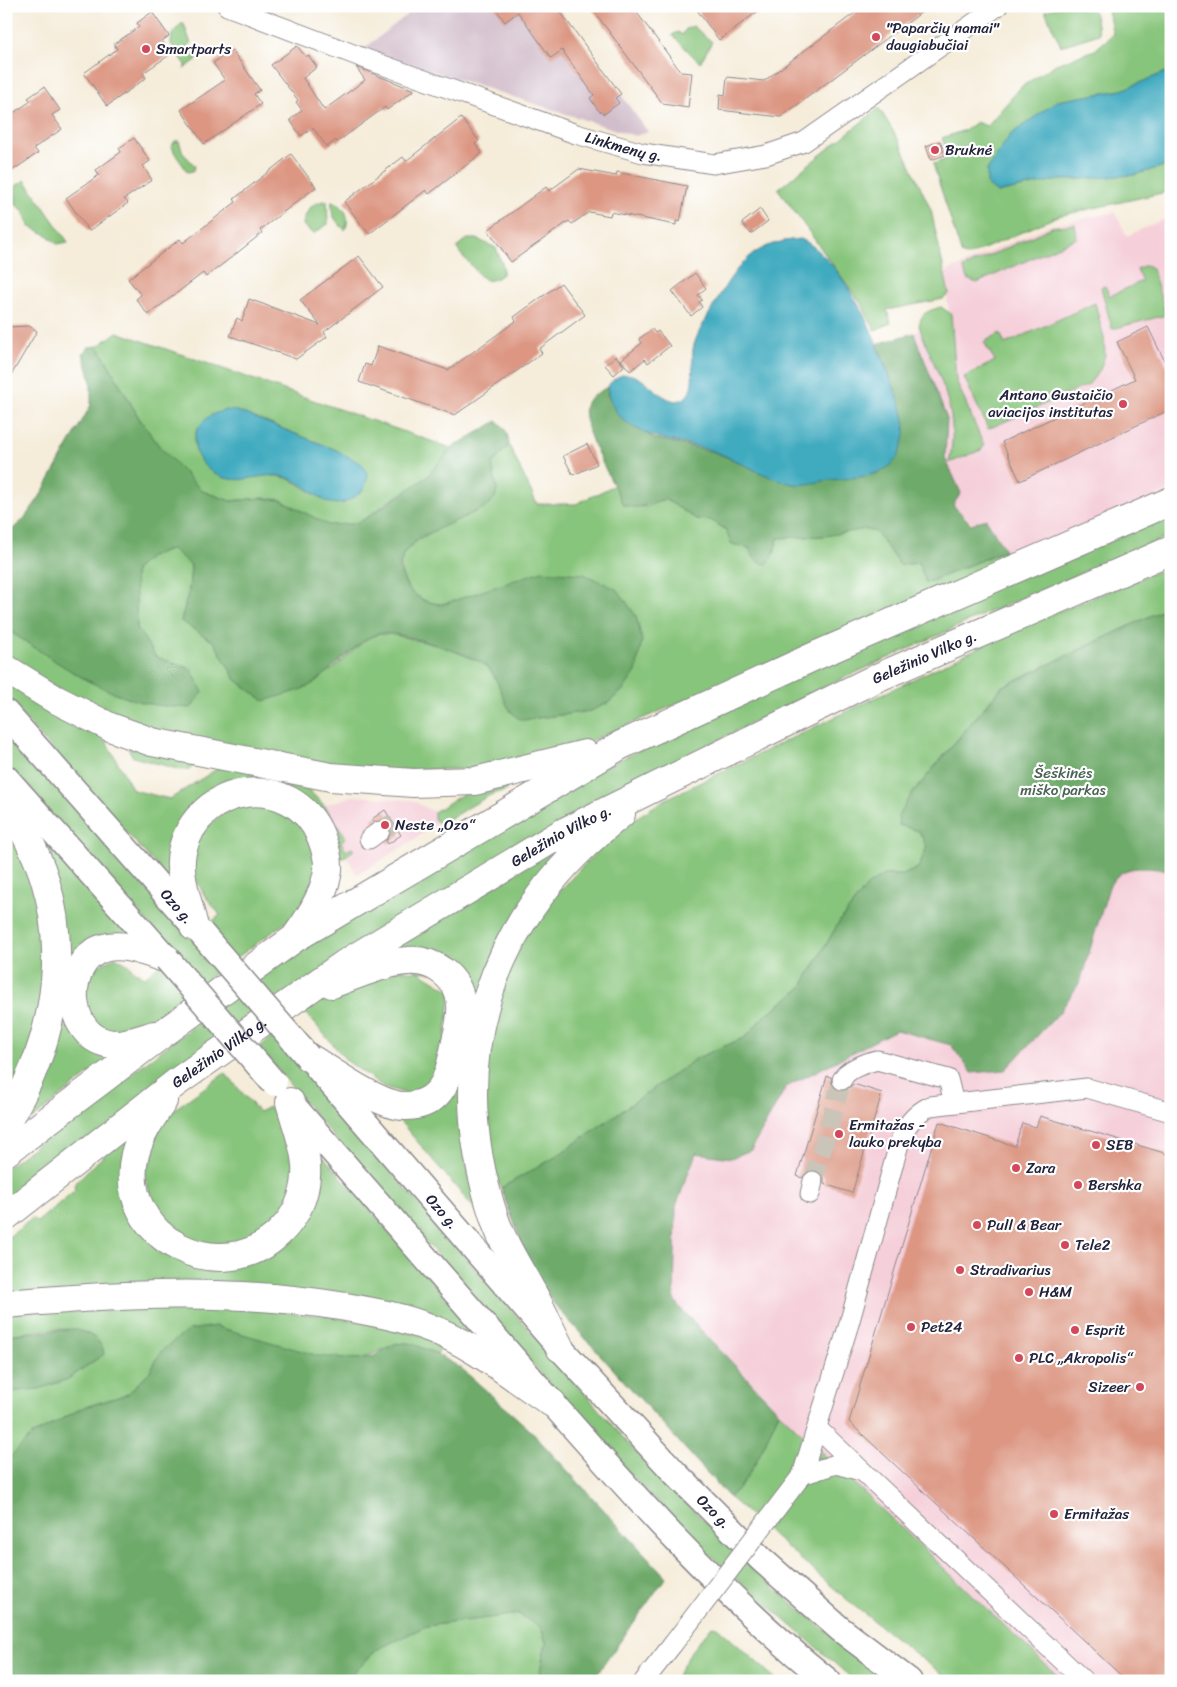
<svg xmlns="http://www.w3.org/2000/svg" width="1177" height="1687" viewBox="0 0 1177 1687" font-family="Sriracha,sans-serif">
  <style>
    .built { fill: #f5cfd9 }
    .industrial { fill: #d1bdcb }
    .green { fill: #88c57b; stroke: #55745b; fill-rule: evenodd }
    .forest { fill: #6eaa6b; stroke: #486653 }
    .water { fill: #3faabf; stroke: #30667d }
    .building { fill: #dc9682 }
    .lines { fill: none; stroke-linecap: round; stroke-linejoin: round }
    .minor-tunnel { stroke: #cbc4b9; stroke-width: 19; stroke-dasharray: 19 9; stroke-linecap: butt }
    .minor-casing { stroke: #8c878a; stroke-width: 21 }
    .major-casing { stroke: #8c878a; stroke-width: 28 }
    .highway-casing { stroke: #8c878a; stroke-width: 30 }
    .minor { stroke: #fff; stroke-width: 19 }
    .major { stroke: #fff; stroke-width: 25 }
    .highway { stroke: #fff; stroke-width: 28 }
    .minor-bridge-casing { stroke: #8c878a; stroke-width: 21; stroke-linecap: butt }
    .major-bridge-casing { stroke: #8c878a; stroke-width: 28; stroke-linecap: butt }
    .minor-bridge { stroke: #fff; stroke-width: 19 }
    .major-bridge { stroke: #fff; stroke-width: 25 }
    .poi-dot { fill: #d1495b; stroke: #fff; stroke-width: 2 }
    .labels { text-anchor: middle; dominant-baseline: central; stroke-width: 4.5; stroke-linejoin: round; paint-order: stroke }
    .poi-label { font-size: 15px; fill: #22223b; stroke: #fff; text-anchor: start }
    .street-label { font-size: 15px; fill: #22223b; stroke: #fff }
    .park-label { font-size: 15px; fill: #4b6355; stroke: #fff }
  </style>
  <rect width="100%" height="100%" fill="#fff"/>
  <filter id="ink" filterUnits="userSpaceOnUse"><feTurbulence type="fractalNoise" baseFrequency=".02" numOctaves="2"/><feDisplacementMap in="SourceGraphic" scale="10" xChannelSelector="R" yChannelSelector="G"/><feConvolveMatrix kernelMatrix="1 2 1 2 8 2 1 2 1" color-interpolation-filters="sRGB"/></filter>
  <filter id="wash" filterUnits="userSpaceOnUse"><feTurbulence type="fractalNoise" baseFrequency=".0096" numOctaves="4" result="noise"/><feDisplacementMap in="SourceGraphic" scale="20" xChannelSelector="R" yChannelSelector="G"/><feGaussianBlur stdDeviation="1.12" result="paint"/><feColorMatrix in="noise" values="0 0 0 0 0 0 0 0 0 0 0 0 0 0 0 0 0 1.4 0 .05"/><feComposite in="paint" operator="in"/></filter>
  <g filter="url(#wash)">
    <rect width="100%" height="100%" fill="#f5ecd9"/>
    <path class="built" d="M1115,212L1127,236L1171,216V490L1012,561L953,505L961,493L945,458L947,419L914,333L949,314L944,273L1047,226Z
      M352,796L411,800L434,812L436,823L415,839L357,875L347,857L351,855L352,847L347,851L341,842L346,836L324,805Z
      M1128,869L1171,870V1681H1063L779,1412L679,1307L674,1299L676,1206L696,1153L731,1158L751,1150L786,1087L897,1030L951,1045L972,1073L1114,878L1120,872Z"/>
    <path class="industrial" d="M418,6H556L648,132L635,136L364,49Z"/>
    <path class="green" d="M1063,6H1093L1099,34L1061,46L1045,11Z
      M1107,6H1171V70L1122,90L1057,101L997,193L1051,181L1134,175L1171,164V191L1058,216L968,256L962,255L933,164L949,158L942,138L965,130L976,122L987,126L1021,87L1056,64L1095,50L1113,34Z
      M181,24H184L191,44L188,47L196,53L199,58L184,69L186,65L171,44L172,34Z
      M693,26L712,42L700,63L672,35L678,32L682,35L686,29Z
      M879,108L901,144L931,210L949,294L943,299L887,310L891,323L875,330L862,305L778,189Z
      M175,141H179L183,153L195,166L193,171L187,172C182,162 174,155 172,146Z
      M25,180L68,242L57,244L47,235L29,226L23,210L16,205V186Z
      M327,201L328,224L313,234L303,225C305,212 312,201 327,201Z
      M332,201C345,206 351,217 345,230C335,221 330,214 332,201Z
      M1075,224L1077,238L977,283L967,279L963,268L1052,227Z
      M468,239H477L496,248L503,266V273C486,289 481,276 470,264C465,258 461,256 457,248L462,242Z
      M1146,265L1152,268L1166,315L1112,329L1101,287L1105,286L1110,296L1142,281L1137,269Z
      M1095,303L1104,338L1105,355L1100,370L1088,385L988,429L964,377L995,361L984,342L1000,333L1005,344Z
      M941,307L951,314L956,380L984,446L981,450L949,463C961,408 937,376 919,326C921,312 928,311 941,307Z
      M117,332L451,448L427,477L411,489L388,502L365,519L353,524L328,525L281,500L261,498L231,501L219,499L202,491L191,482L159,446L139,418L98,346ZM237,411L334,449L362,464L345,503C318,508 301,475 273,476L196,450L194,441L197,428Z
      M509,445L537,504H576L615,485L622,503L625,506L646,507L665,499L696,519L711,520L725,529L732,544L749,548L755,559L773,556L778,538L824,536L866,528L876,532L900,565L919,563L927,583L1005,550L1012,561L590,741L553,753L483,769L368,770L149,734L6,664V629L86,680L121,695L155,705L191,669L156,657L137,628L135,570L150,557L173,549L191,565L189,590L181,621L214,642L236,680L332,670L366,639L378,634H391L444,647L483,663L495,675L511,712L522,720L590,711L608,703L623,690L471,596C448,603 434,610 413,593C408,588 406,584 403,577C391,549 424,537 443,526C462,516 479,502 497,489L492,464Z
      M1171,511V535L985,614L809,694L597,802L6,1200V1168L268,970L584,777L844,652Z
      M1171,566V606L1001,687L911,795L899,825L919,831L927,847L918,868L903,875H884L868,885L839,922L801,988L763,1017L746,1037L697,1058L554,1158L501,1188L485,1157L481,1132L493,1002L534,918L617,830L664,800L1025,625Z
      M6,675L99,729L133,790L170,799L223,765L300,782L324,805L346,837L341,842L346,851L353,847V851L343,858L339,856L334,839L235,784L171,882L6,698Z
      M6,730L191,939L220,915L205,896L193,875L196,839L227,808L266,801L300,819L321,864L297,914L144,1025L108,1035L83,1010L90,971L115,957L131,966L132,970L145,977L174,952L6,765Z
      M121,736L202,761L190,769L181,770L133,757Z
      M506,786L507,790L490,795L440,824L434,819V812L463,794Z
      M18,807L136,941L117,938L67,1006L119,1050L11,1136L64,1007Z
      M6,813L40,881L47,1005L6,1109Z
      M580,834L471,1014L458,973L357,969Z
      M411,967L451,991L441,1074L418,1097L384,1087L347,1061L304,1011L333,991Z
      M273,1037L641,1458L757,1573L885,1681H855L710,1555L622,1466L326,1128L259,1047Z
      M463,1063V1142L470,1182L479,1214L393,1113Z
      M225,1073L259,1112L269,1107L291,1135L295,1197L257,1241L195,1245L158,1219L141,1164L165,1116Z
      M129,1134L157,1243L277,1250L304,1134L494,1353L411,1314L6,1294V1239L33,1218L37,1222L75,1190L74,1185L89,1169Z
      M160,1302L331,1316L445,1340L437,1354C429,1351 420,1346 411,1344C396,1339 376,1355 359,1359L162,1350L150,1371L128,1394L82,1408L31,1436L6,1461V1392L39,1389L68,1379L104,1354C96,1316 35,1332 6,1335V1313Z
      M779,1412L1063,1681H951L858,1609L729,1497C754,1476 765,1441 779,1412Z
      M519,1614L541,1628L546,1642L538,1681H344L378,1649L426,1626Z
      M712,1626L717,1627L778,1681H674L691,1651Z"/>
    <path class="forest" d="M914,333L947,419L945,458L961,493L953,505L971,524L986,519L1005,550L926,583L919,563L900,565L876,532L866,529L824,536L778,538L773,556L767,564C756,564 753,557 749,548L732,544L725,529L711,520L696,519L665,499C651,502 636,513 622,503C614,482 576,422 586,403C590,397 601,391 607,387L608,397L633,426L654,438L714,452L794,484L880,473L905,431L891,379L877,344Z
      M98,346L139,418L159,446L202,491L231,501L261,498L281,500L328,525L353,524L365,519L427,477L451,448L497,421C506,428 508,434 509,445L492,464L497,490L495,498L486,507L421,537L404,552L399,569L408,589L422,600L441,605L542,571L584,574L618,590L636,616L642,640L636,672L623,690L608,703L590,711L522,720C500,711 503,676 482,663C466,653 394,629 377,634C359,640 331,671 314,683C300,692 279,696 264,701L236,680L214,642L181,621L189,590L191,565L172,549L150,557L135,570L137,628L156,657L191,669L203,692L191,708C180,707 168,707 157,705C101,697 52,658 6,629V535L23,520L39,498L91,405V380L83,354L88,347Z
      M1171,606V870C1144,869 1123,861 1109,887L1080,982L1059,1013L1005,1070L972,1073L951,1045L896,1030L786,1087L751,1150L731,1158L696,1153L676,1206L674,1299L679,1307L779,1412C765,1441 754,1476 729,1497L554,1304L529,1263L501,1188L554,1158L697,1058L746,1037L763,1017L801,988L839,922L868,885L884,875H903L918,868L927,847L919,831L899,825L898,816L911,795L1002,687Z
      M215,1326L319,1356L359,1359L374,1356L394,1344L410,1343L437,1354L461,1368L529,1429L666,1577L592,1681H538L546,1642L541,1628L519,1614L426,1626L378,1649L344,1681H7L6,1622L9,1614L6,1585V1461L31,1436L82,1408L128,1394L150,1371L162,1350L189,1330Z
      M74,1329C89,1334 100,1337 104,1354L68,1379L39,1389L6,1392V1335Z"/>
    <path class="water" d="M1171,70V164L1134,175L1051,181L997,193L987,185V170L1010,135L1057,101L1122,90Z
      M801,239C833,253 867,315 878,348C887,373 904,403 905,430C906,435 903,440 902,445C895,478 858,477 830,480C819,481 804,486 793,484C766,478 741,462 716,452C677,438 614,441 607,387C637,347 661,417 686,397C696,387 691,361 693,349C696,334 706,320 713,307C735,268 751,242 801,239Z
      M226,410L237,411L334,449L362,464L368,475L364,489C326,524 320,487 285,477C266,471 244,484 225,478C187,467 182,419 226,410Z"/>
    <g id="blocks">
      <path class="building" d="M494,6H556L621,94L615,98L619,103L604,114L598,110L590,98L594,95L562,50L551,58L518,12L505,22Z
        M590,6H632L681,72L692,73L688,108L663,104Z
        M694,6H765L719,40Z
        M864,6H930L781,117L719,110L720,94L725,95L727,77L764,81Z
        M152,12L169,36L162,41L171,54L143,73L146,78L107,106L84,73L117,49L114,44L139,27L137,23Z
        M297,46L306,57L308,55L317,67L303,78L324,110L365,80L356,67L414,90L387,110L385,107L337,142L336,140L327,147L313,128L301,136L290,120L302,110L296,102L298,100L271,65Z
        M232,50L260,90L254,94L261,104L204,144L181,110L225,80L213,63Z
        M44,87L60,110L52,115L62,129L34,148L38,153L6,175V132L11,128L6,118L31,101L28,98Z
        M461,118L479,141L475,144L482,153L429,194L426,190L369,234L344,202L403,157L406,161Z
        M134,138L150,161L143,166L152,180L124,199L128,203L89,231L66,198L99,175L96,170L121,152L119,148Z
        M940,141L945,155L931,160L926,146Z
        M291,154L316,187L260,230L262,233L237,253L206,277L203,273L148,315L136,299L141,295L128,279L180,239L183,243L236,202L234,199Z
        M579,169L616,176L617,172L687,186L680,222L676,221V225L611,212L610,216L589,212L572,224L569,221L511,262L488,230L546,187L549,191Z
        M760,209L768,221L751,234L742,223Z
        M359,256L383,287L324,332L327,337L296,359L230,336L237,318L242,321L249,299L320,325L300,300Z
        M695,273L706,288L698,295L702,300L699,302L702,307L691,316L672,291Z
        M561,283L585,315L539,349L542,353L455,415L359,382L365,364L371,366L378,346L448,370L516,321L514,317Z
        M6,327L29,326L37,331L6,384Z
        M1148,327L1171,374V409L1020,481L1002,442L1135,379L1117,342Z
        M652,329L655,333L658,331L670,346L648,363L645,359L630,371L621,360L642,343L639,339Z
        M616,356L624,366L614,375L605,365Z
        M587,444L597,464L573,475L563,456Z
        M385,810L401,835L388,844L386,841L390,835L389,825L384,821L373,822L372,819Z
        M827,1076L831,1077L832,1085L837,1090H847L853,1084L882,1093L852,1193L824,1184V1177L816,1170H809L802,1178L797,1176Z
        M1040,1116L1171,1155V1670L1168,1681H1127L849,1422L939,1122L1015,1146L1022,1123L1036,1127Z"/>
    </g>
  </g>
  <g filter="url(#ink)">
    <use href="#blocks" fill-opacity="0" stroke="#8c878a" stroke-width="1"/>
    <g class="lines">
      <path class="minor-tunnel" d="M380,831L393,823
        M813,1181L842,1080"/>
      <defs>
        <g id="minor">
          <path id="s1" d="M227,6L366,59L576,134L643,153L714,164L766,155L804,142L998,6"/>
          <path d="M369,839L380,831"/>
          <path d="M842,1080C846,1069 866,1063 877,1060L948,1079L954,1103"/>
          <path d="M810,1194L813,1181"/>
          <path d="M818,1429L1084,1681"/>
          <path d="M802,1475L849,1324L899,1144C904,1127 914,1114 930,1106L1087,1088L1171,1112"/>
          <path d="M802,1475L836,1464L860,1471"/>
          <path d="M644,1681L673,1644"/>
        </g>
        <g id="major">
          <path id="s2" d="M6,713L195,927"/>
          <path d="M6,778L167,959"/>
          <path id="s3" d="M317,1067L560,1348L675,1473L761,1559L840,1629L909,1681"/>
          <path d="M290,1102C370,1195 452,1288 533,1381C625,1486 718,1593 828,1681"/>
        </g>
        <g id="highway">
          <path d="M6,669L53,698L110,727L152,742L331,777L413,783L475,781L585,754"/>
          <path d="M6,797C20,824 36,851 45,880C70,962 51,1051 6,1122"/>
          <path d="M194,927C189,904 177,875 182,852C197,782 293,769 321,837C325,847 329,858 328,870C325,893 311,916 297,935"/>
          <path d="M154,1035C141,1039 126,1045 113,1044C64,1040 61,960 104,948C125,942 147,953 167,959"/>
          <path d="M308,1057C332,1071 380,1107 406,1106C445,1105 450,1072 456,1041C459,1029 462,1016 461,1004C459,977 433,959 408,961C385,962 354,976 332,984"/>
          <path d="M163,1101C152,1117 140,1135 135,1154C115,1239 224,1292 282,1230C296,1216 305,1196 306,1176C308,1153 296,1125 290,1102"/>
          <path d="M6,1152L165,1032L295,938L621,745L815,656L1171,501"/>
          <path id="s4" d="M6,1216L177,1082L346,963L562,833L872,680L1171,550"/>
          <path d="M6,1304C119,1294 233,1288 346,1307C374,1312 403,1317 430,1328C473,1344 514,1378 552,1403"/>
          <path d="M560,1348C552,1333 545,1316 537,1301C523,1274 505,1249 495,1220C441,1060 488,918 621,814"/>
        </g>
      </defs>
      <use href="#minor" class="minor-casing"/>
      <use href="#major" class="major-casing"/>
      <use href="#highway" class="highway-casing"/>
      <use href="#minor" class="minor"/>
      <use href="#major" class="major"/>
      <use href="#highway" class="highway"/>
      <defs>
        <path id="minor-bridge" d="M673,1644L802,1475"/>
        <path id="major-bridge" d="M201,933L308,1057
          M167,959L274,1083"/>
      </defs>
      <use href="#minor-bridge" class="minor-bridge-casing"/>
      <use href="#major-bridge" class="major-bridge-casing"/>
      <use href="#minor-bridge" class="minor-bridge"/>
      <use href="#major-bridge" class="major-bridge"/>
    </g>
  </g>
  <g class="poi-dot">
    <circle cx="876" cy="37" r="5"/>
    <circle cx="146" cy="49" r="5"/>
    <circle cx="935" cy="150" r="5"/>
    <circle cx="1123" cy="404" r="5"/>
    <circle cx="385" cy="825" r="5"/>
    <circle cx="839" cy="1134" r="5"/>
    <circle cx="1096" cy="1145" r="5"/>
    <circle cx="1016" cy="1168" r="5"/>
    <circle cx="1078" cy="1185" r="5"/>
    <circle cx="977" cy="1225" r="5"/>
    <circle cx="1065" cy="1245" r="5"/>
    <circle cx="960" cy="1270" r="5"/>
    <circle cx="1029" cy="1292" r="5"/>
    <circle cx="911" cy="1327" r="5"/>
    <circle cx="1075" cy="1330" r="5"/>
    <circle cx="1019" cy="1358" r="5"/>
    <circle cx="1140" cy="1387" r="5"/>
    <circle cx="1054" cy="1514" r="5"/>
  </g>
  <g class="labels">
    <g class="poi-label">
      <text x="886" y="28">"Paparčių namai"<tspan x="886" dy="17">daugiabučiai</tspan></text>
      <text x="156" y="49">Smartparts</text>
      <text x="945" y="150">Bruknė</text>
      <text x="1113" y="395" text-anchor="end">Antano Gustaičio<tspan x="1113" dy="17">aviacijos institutas</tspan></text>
      <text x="395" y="825">Neste „Ozo“</text>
      <text x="849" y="1125">Ermitažas -<tspan x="849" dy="17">lauko prekyba</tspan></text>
      <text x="1106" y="1145">SEB</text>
      <text x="1026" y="1168">Zara</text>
      <text x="1088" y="1185">Bershka</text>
      <text x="987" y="1225">Pull &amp; Bear</text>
      <text x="1075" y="1245">Tele2</text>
      <text x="970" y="1270">Stradivarius</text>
      <text x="1039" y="1292">H&amp;M</text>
      <text x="921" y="1327">Pet24</text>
      <text x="1085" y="1330">Esprit</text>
      <text x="1029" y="1358">PLC „Akropolis“</text>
      <text x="1130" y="1387" text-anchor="end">Sizeer</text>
      <text x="1064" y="1514">Ermitažas</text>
    </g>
    <g class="street-label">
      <text stroke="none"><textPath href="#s1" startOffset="421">Linkmenų g.</textPath></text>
      <text stroke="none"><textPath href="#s4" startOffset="1079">Geležinio Vilko g.</textPath></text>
      <text stroke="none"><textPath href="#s4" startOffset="674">Geležinio Vilko g.</textPath></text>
      <text stroke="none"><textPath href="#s2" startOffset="258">Ozo g.</textPath></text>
      <text stroke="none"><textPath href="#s4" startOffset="269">Geležinio Vilko g.</textPath></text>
      <text stroke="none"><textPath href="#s3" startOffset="191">Ozo g.</textPath></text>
      <text stroke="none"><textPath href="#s3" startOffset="596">Ozo g.</textPath></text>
    </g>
    <g class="park-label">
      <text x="1063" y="773">Šeškinės<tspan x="1063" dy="17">miško parkas</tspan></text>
    </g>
  </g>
  <rect width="1177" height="1687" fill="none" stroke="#fff" stroke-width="25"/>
</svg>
